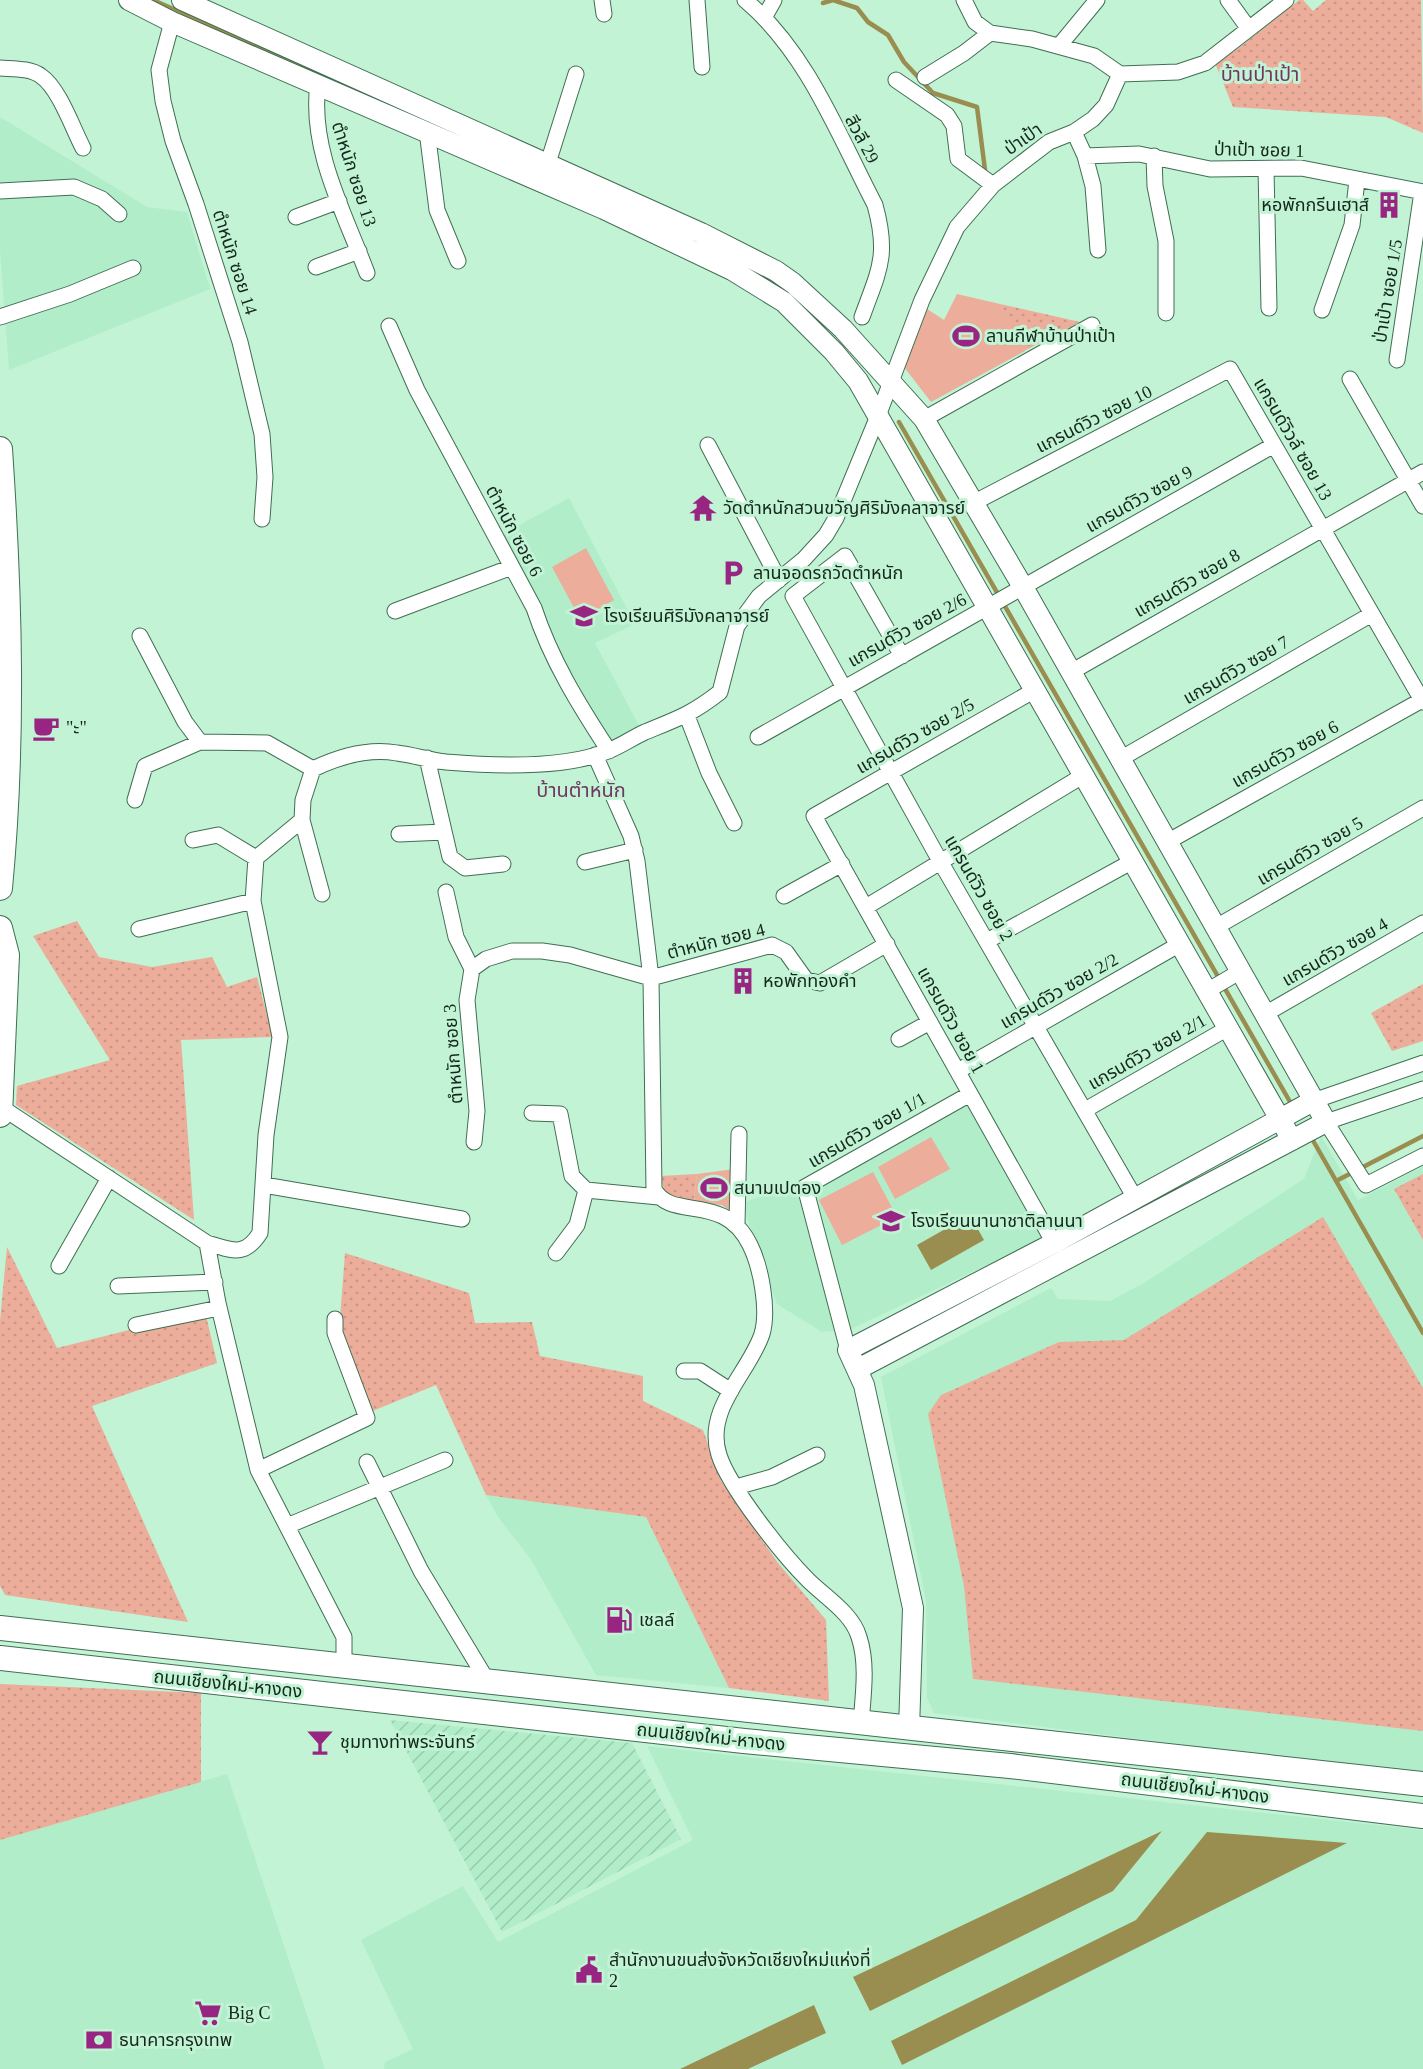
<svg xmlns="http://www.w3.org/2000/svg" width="1423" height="2069" viewBox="0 0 1423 2069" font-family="'Times New Roman','Noto Sans Thai',serif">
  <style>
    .built { fill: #b2edc9 }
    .industrial { fill: url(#industrial-furrows) }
    .green { fill: url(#green-dots) }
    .pitch { fill: #ecad9a }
    .water { fill: #9a8d50 }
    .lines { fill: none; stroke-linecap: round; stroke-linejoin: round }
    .stream { stroke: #9a8d50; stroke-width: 4.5 }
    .minor-casing { stroke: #406e53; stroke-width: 17 }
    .tertiary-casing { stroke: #406e53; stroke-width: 22 }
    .primary-casing { stroke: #406e53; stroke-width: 26 }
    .minor { stroke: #fff; stroke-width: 15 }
    .tertiary { stroke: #fff; stroke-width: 20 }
    .primary { stroke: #fff; stroke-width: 24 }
    .labels { text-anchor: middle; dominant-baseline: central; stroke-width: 6; stroke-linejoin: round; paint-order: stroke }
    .street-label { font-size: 18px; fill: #14271c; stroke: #c1f3d4 }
    .poi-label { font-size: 18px; fill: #14271c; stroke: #c1f3d4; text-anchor: start }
    .neighbourhood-label { font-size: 20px; fill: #703762; stroke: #c1f3d4 }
  </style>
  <defs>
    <pattern id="industrial-furrows" width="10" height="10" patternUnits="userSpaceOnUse" patternTransform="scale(1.5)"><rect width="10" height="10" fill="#b2edc9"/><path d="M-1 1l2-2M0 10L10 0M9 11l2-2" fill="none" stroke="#98cbac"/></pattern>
    <pattern id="green-dots" width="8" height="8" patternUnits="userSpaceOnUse" patternTransform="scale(1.5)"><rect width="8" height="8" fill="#ecad9a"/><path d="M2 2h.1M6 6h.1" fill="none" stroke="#ca9584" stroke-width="1.8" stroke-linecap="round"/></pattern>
  </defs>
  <rect width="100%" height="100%" fill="#c1f3d4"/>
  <path class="built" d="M0,117L147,207L187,212L210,289L9,370L0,250Z
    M569,498L635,624L595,643L643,733L604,748L496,538Z
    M969,1105L1045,1238L851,1329L822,1332L777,1304L742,1203L788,1187L812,1189Z
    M1321,1136L1358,1200L1423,1166V1775L934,1713L927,1698L926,1601L881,1377L1051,1288L1058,1299L1110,1301L1144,1283L1304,1179Z
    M486,1495L646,1517L729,1688L596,1675L530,1558L498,1517Z
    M647,1746L1423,1830V2069H384L385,2062L413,2049L361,1940L463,1886L498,1942L693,1840Z
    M227,1774L325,2069H0V1840Z"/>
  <path class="industrial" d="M390,1720L632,1743L681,1839L502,1932Z"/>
  <path class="green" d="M1299,0H1303L1313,11L1326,0H1421L1423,133L1386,117L1233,107L1215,63L1240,47Z
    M1000,304L1080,322L1024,351Z
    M77,921L99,957L152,967L212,957L227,987L257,977L273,1037L181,1040L194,1220L16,1105L17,1086L110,1060L33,936Z
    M1423,984V1041L1392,1051L1371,1013Z
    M697,1174L694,1202L665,1195L661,1176Z
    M1423,1174V1240L1394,1189Z
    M1323,1217L1423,1388V1731L973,1679L964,1586L928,1414L941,1395L1059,1342L1124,1340Z
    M7,1247L57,1348L205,1311L217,1363L92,1406L188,1622L5,1595L0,1586V1321Z
    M345,1253L469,1293L475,1323L532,1322L540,1356L643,1376V1401L703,1430L721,1481L778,1563L826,1620L829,1701L729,1688L646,1517L486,1495L436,1385L370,1412L339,1332Z
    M0,1684L201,1693V1782L0,1840Z"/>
  <path class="pitch" d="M957,294L1000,304L1025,351L931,402L904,367L927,309L944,320Z
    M586,548L614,600L580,619L552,567Z
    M931,1137L950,1169L895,1199L878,1167Z
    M734,1169L732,1212L722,1205L694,1202L697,1174Z
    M873,1172L897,1217L842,1245L819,1200Z"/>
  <path class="water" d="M970,1215L984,1240L931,1270L917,1245Z
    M1162,1831L1113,1891L870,2011L853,1977Z
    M1207,1832L1347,1843L902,2065L891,2041L1136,1920Z
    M814,2005L826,2033L748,2069H680Z"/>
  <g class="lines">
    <path class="stream" d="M153,0L329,79
      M823,3L833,0L857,8L868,22L888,35L904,62L933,93L977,107L985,170
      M754,273L772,284
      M899,422L1293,1107
      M1311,1137L1423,1333
      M1336,1181L1423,1136"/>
    <defs>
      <path id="minor" d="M602,0L604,14
        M697,0L702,67
        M745,0C807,52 838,134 875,205C889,256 879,270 862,317
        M964,0L975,22L990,33L1032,39L1094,56L1120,74
        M1228,0L1249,29
        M765,16L774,0
        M172,22L159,70L163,101L173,141L196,204L240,342L262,434L265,477L262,519
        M1059,46L1097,0
        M0,68C13,69 30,68 41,76C59,88 73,129 83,148
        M1120,74L1178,72L1205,63L1286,0
        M925,77L964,53L990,33
        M896,80L947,115L954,126L958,159L993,185
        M318,84C309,149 345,214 367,273
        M427,131L437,210L458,261
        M1074,132L1085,156L1139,154L1210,169L1301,168L1423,192
        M1085,156L1093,186L1098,250
        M1154,156L1155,186L1166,241V313
        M548,163L576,74
        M1266,169L1269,308
        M0,191L74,187L102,199L119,214
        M296,217L339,201
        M316,267L359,251
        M1322,310L1352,225L1357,180
        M0,317L70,294L133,268
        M389,326L417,390L534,608C551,660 579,705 609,751
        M1397,360L1422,192
        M1350,379L1423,506
        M924,419L1092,325
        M708,445L779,580
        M975,502L1230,369L1423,702
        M395,611L512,567
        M140,636L185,722L200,742L267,743L313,769
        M902,656L845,556L793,596L940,861L1135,1198
        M1071,672L1423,472
        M1035,690L814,816L1054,1243
        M687,716L709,773L734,823
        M758,737L1274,445
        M595,755L631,836L637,861L651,978L654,1189C671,1222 724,1191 750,1245C761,1267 769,1310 762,1334C749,1373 704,1409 719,1455C729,1487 783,1555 808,1580C825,1597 852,1613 859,1637C868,1664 863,1696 861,1723
        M427,758L450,857L465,868L503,864
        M1120,759L1372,614
        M135,800L145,766L200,742
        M302,820L322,894
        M399,834L444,832
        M193,840L218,835L256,858
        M1167,842L1422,700
        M585,862L635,850
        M446,892L456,937L472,969
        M784,896L842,864
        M866,907L1084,775
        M1216,927L1423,808
        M139,929L253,901
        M987,941L1133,861
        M1207,991L1241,971
        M1265,1014L1423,923
        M899,1039L930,1022
        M958,1071L1180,944
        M1423,1089L1326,1122L1366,1185L1423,1156
        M1313,1101L1423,1063
        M1,1107L207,1243C232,1250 244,1258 260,1233L266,1135L280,1037L253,901L256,858L302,820L303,800L313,769C338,757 369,748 397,753C413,755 429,760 446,762C493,766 564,769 608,751C621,746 632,738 645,732C677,719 692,714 720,692L737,626L759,596L804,559L826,535L836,518L878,416L922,300L957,227L993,185L1049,142L1074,132L1093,119L1106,105L1120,74
        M1085,1110L1228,1028
        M532,1113L560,1114L572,1176L586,1190L659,1197
        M474,1142L477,1111L467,1000L472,969L486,959L512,951H542L570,955L651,978L772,945L786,952L806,980L820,983L887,944
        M264,1185L462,1219
        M737,1224L739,1134
        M207,1243L218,1303L258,1470L344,1637V1666
        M556,1253L577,1225L586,1190
        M59,1266L109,1178
        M118,1286L215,1282
        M136,1325L219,1308
        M848,1350L805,1187L970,1094
        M684,1371H700L731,1391
        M367,1462L421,1571L488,1682
        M258,1470L367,1418L335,1333V1319
        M736,1487L772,1477L817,1455
        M287,1526L445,1460"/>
      <path id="tertiary" d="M129,0L172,22L604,209L732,270L784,302L834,352L858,381L1292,1140
        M182,0L701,233L776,271L793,283L843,329L924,419L1023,587L1326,1122L858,1369
        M909,1729L913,1608L864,1385L848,1350L1054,1243L1313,1101"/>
      <path id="primary" d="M0,449C10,595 14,742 0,888
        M0,928L7,955L0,1115
        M0,1628L1423,1784
        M0,1658L744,1741L1010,1766L1423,1816"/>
    </defs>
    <use href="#minor" class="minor-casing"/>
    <use href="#tertiary" class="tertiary-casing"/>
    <use href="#primary" class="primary-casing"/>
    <use href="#minor" class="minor"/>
    <use href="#tertiary" class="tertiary"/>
    <use href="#primary" class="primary"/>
  </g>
  <defs>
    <symbol id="building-bare" viewBox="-9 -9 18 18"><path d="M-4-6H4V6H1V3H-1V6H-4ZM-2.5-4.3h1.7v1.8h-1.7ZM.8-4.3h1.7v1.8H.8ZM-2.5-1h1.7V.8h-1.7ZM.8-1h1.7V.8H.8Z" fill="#982582" stroke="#c1f3d4" stroke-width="2.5" paint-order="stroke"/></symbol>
    <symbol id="stadium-bare" viewBox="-9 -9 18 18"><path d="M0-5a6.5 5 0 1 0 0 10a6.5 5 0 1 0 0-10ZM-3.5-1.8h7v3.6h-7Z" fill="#982582" stroke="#c1f3d4" stroke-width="2.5" paint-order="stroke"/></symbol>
    <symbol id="temple-bare" viewBox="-9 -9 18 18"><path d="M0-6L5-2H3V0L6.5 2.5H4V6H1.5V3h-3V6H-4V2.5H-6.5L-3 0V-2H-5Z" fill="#982582" stroke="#c1f3d4" stroke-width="2.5" paint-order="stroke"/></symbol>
    <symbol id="parking-bare" viewBox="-9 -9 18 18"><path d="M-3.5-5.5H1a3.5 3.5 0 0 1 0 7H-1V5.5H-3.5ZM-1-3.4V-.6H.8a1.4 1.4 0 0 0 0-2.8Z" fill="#982582" stroke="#c1f3d4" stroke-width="2.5" paint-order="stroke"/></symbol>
    <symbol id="school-bare" viewBox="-9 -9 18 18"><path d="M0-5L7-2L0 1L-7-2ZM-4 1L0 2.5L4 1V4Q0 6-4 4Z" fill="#982582" stroke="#c1f3d4" stroke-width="2.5" paint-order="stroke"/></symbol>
    <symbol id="cafe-bare" viewBox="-9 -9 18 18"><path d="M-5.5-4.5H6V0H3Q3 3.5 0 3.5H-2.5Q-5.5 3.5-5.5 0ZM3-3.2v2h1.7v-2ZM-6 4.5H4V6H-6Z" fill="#982582" stroke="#c1f3d4" stroke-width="2.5" paint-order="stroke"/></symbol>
    <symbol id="fuel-bare" viewBox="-9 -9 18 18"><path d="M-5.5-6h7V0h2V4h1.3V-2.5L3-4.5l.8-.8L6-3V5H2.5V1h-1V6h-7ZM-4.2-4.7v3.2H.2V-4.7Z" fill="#982582" stroke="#c1f3d4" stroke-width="2.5" paint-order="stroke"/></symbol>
    <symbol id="bar-bare" viewBox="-9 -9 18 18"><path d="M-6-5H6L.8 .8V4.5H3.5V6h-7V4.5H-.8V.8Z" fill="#982582" stroke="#c1f3d4" stroke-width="2.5" paint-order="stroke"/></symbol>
    <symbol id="civic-bare" viewBox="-9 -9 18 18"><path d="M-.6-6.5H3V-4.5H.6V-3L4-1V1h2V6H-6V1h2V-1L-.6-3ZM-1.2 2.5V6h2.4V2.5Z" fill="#982582" stroke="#c1f3d4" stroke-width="2.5" paint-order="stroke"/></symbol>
    <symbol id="supermarket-bare" viewBox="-9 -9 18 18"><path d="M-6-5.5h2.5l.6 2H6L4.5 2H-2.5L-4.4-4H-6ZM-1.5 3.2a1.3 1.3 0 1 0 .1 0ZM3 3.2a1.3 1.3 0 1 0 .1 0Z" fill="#982582" stroke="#c1f3d4" stroke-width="2.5" paint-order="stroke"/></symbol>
    <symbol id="bank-bare" viewBox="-9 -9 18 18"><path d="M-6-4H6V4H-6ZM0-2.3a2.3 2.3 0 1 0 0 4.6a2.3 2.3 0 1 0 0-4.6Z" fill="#982582" stroke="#c1f3d4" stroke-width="2.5" paint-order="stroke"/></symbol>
  </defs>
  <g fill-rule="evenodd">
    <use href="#building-bare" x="1370" y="186" width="38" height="38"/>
    <use href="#stadium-bare" x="947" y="317" width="38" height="38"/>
    <use href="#temple-bare" x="684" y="489" width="38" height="38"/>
    <use href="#parking-bare" x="714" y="554" width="38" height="38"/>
    <use href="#school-bare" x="565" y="597" width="38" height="38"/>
    <use href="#cafe-bare" x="27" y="709" width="38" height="38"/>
    <use href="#building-bare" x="724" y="962" width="38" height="38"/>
    <use href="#stadium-bare" x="695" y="1169" width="38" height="38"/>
    <use href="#school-bare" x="872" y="1202" width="38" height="38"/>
    <use href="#fuel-bare" x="600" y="1601" width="38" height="38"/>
    <use href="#bar-bare" x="301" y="1723" width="38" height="38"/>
    <use href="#civic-bare" x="570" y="1951" width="38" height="38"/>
    <use href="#supermarket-bare" x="189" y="1994" width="38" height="38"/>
    <use href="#bank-bare" x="80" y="2021" width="38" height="38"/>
  </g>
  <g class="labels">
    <g class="street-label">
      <text transform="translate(862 139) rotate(62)">สีวลี 29</text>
      <text transform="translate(1023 139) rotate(-35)">ป่าเป้า</text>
      <text transform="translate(1259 150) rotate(1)">ป่าเป้า ซอย 1</text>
      <text transform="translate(354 174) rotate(72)">ตำหนัก ซอย 13</text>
      <text transform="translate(235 262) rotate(72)">ตำหนัก ซอย 14</text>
      <text transform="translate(1388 291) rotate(-81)">ป่าเป้า ซอย 1/5</text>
      <text transform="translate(1094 419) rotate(-27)">แกรนด์วิว ซอย 10</text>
      <text transform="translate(1293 439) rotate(60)">แกรนด์วิวล์ ซอย 13</text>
      <text transform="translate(1139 499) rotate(-29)">แกรนด์วิว ซอย 9</text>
      <text transform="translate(514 531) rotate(62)">ตำหนัก ซอย 6</text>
      <text transform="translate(1187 583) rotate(-30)">แกรนด์วิว ซอย 8</text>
      <text transform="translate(907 630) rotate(-29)">แกรนด์วิว ซอย 2/6</text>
      <text transform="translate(1236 670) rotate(-30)">แกรนด์วิว ซอย 7</text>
      <text transform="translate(915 736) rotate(-30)">แกรนด์วิว ซอย 2/5</text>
      <text transform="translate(1285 754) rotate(-29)">แกรนด์วิว ซอย 6</text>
      <text transform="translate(1310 851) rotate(-30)">แกรนด์วิว ซอย 5</text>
      <text transform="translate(979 888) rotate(60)">แกรนด์วิว ซอย 2</text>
      <text transform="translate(716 941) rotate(-14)">ตำหนัก ซอย 4</text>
      <text transform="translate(1335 952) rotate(-30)">แกรนด์วิว ซอย 4</text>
      <text transform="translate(1059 991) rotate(-30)">แกรนด์วิว ซอย 2/2</text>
      <text transform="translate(951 1020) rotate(61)">แกรนด์วิว ซอย 1</text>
      <text transform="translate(1147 1052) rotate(-30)">แกรนด์วิว ซอย 2/1</text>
      <text transform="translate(453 1054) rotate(-94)">ตำหนัก ซอย 3</text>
      <text transform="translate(867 1130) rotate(-30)">แกรนด์วิว ซอย 1/1</text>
      <text transform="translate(228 1684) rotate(6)">ถนนเชียงใหม่-หางดง</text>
      <text transform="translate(711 1737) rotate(6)">ถนนเชียงใหม่-หางดง</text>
      <text transform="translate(1195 1788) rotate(7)">ถนนเชียงใหม่-หางดง</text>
    </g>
    <g class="poi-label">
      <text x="1369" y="205" text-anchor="end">หอพักกรีนเฮาส์</text>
      <text x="986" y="336">ลานกีฬาบ้านป่าเป้า</text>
      <text x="723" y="508">วัดตำหนักสวนขวัญศิริมังคลาจารย์</text>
      <text x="753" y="573">ลานจอดรถวัดตำหนัก</text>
      <text x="604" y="616">โรงเรียนศิริมังคลาจารย์</text>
      <text x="66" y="728">"ะ"</text>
      <text x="763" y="981">หอพักทองคำ</text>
      <text x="734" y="1188">สนามเปตอง</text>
      <text x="911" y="1221">โรงเรียนนานาชาติลานนา</text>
      <text x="639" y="1620">เชลล์</text>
      <text x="340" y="1742">ชุมทางท่าพระจันทร์</text>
      <text x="609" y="1960">สำนักงานขนส่งจังหวัดเชียงใหม่แห่งที่<tspan x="609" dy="21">2</tspan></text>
      <text x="228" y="2013">Big C</text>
      <text x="119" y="2040">ธนาคารกรุงเทพ</text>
    </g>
    <g class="neighbourhood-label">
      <text x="1260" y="74">บ้านป่าเป้า</text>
      <text x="581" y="790">บ้านตำหนัก</text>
    </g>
  </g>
</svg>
